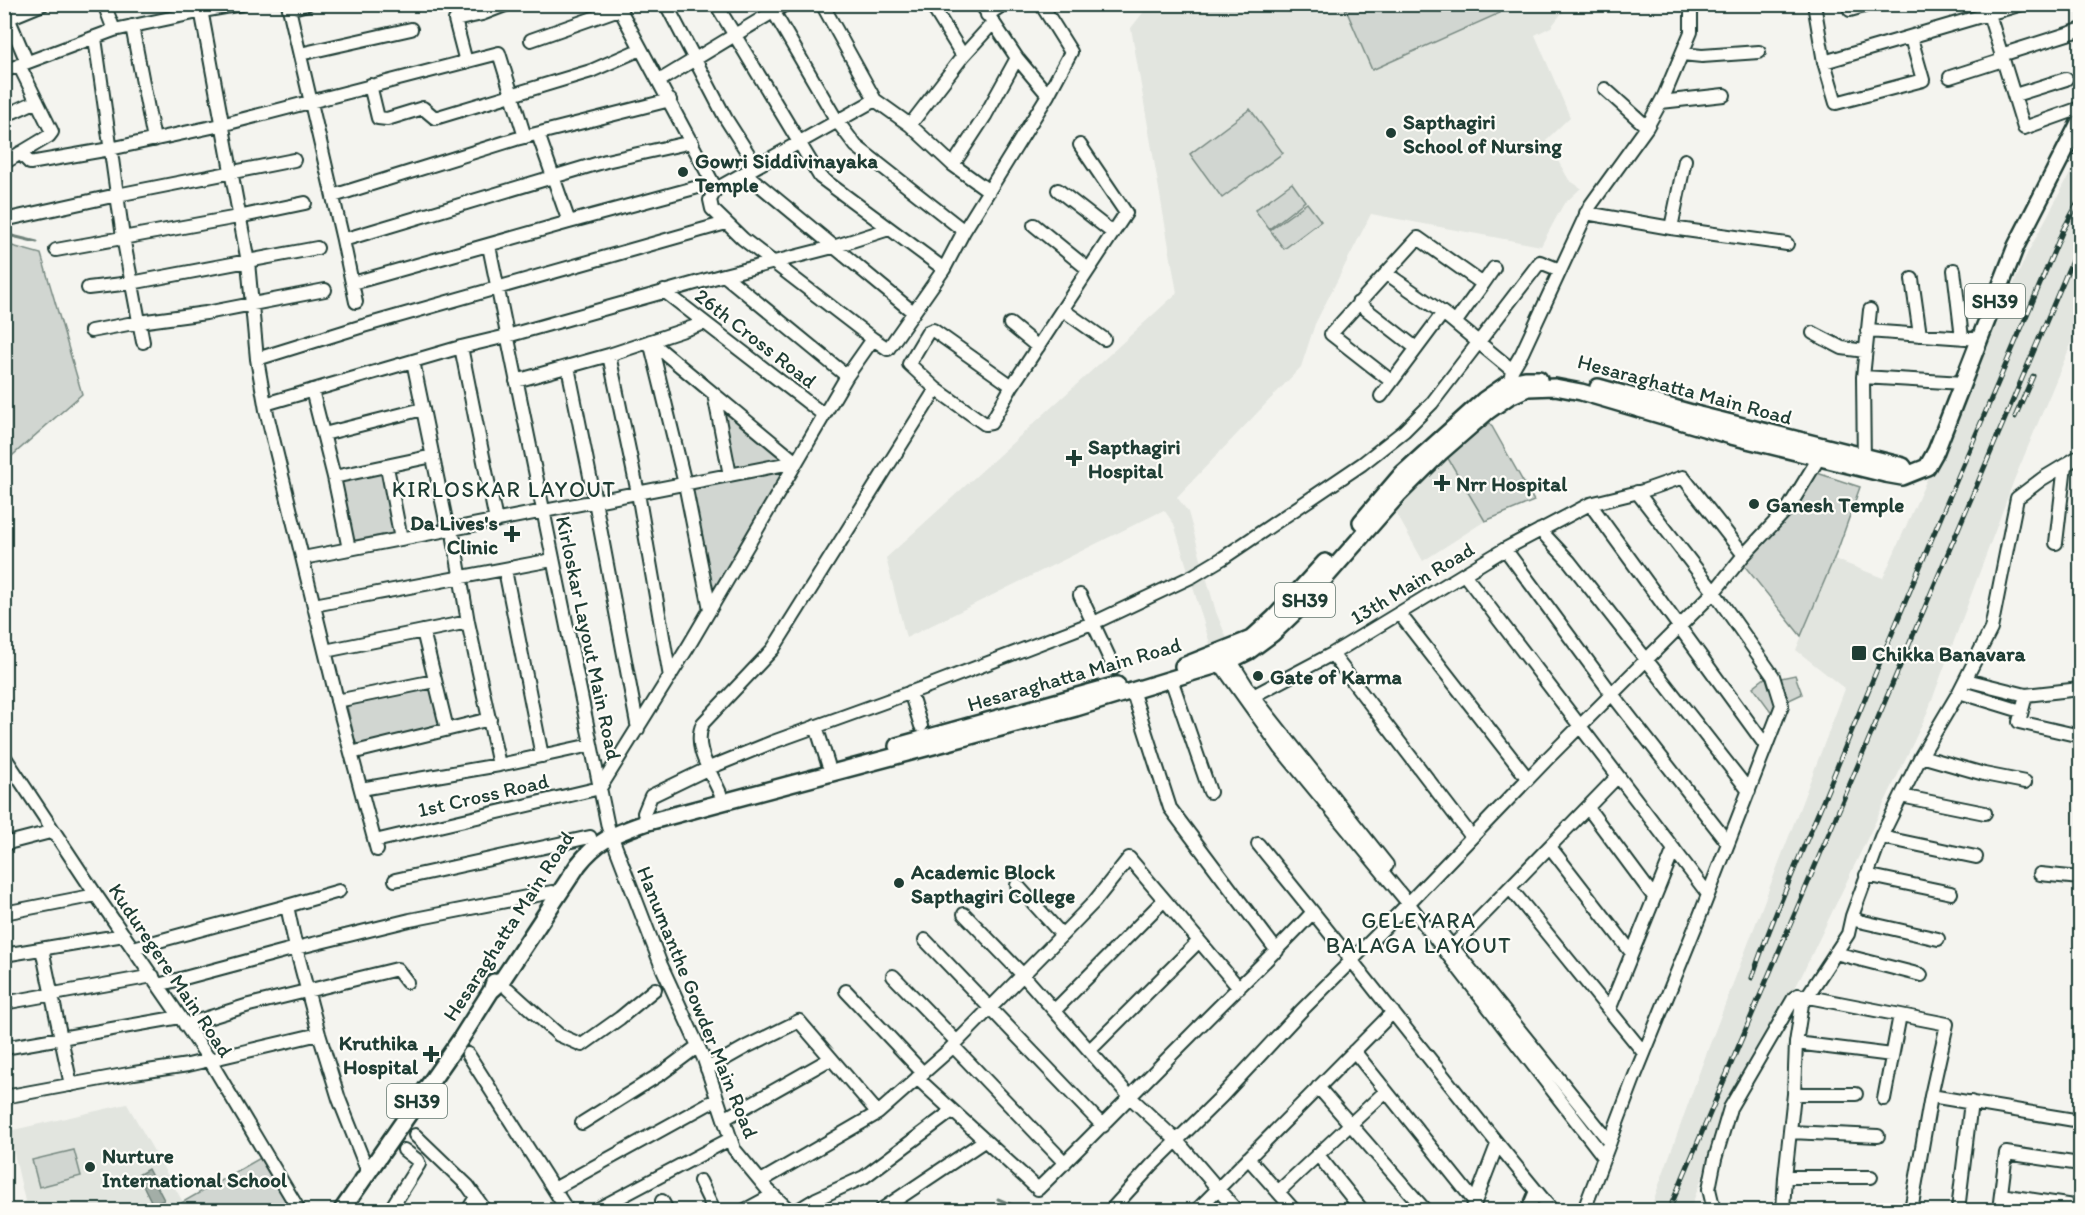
<svg xmlns="http://www.w3.org/2000/svg" width="2085" height="1215" viewBox="0 0 2085 1215" font-family="Itim,sans-serif">
  <style>
    .built { fill: #e2e5df }
    .green { fill: #d1d6d1; stroke: #788a82; stroke-width: 1.5 }
    .water { fill: #a3aea7; stroke: #6e8179; stroke-width: 1.5 }
    .lines { fill: none; stroke-linecap: round; stroke-linejoin: round }
    .stream { stroke: #6e8179; stroke-width: 3 }
    .minor-casing { stroke: #1f3d34; stroke-width: 16 }
    .major-casing { stroke: #1f3d34; stroke-width: 20 }
    .minor { stroke: #fdfcf7; stroke-width: 12 }
    .major { stroke: #fdfcf7; stroke-width: 15 }
    .rail-casing { stroke: #1f3d34; stroke-width: 5 }
    .rail { stroke: #fdfcf7; stroke-width: 3; stroke-dasharray: 9; stroke-linecap: butt }
    .poi-dot { fill: #1f3d34; stroke: #fdfcf7; stroke-width: 2 }
    .labels { text-anchor: middle; dominant-baseline: central; stroke-width: 4.5; stroke-linejoin: round; paint-order: stroke }
    .shield { fill: #fdfcf7; stroke: #62766e; stroke-width: 1.5 }
    .shield-label { font-size: 20px; font-weight: bold; fill: #1f3d34 }
    .poi-label { font-size: 21px; font-weight: bold; fill: #1f3d34; stroke: #fdfcf7; text-anchor: start }
    .street-label { font-size: 21px; fill: #1f3d34; stroke: #fdfcf7 }
    .neighbourhood-label { font-size: 22px; letter-spacing: 1.5px; fill: #1f3d34; stroke: #fdfcf7 }
  </style>
  <rect width="100%" height="100%" fill="#f4f4ef"/>
  <filter id="ink" filterUnits="userSpaceOnUse"><feTurbulence type="fractalNoise" baseFrequency=".0167" numOctaves="2"/><feDisplacementMap in="SourceGraphic" scale="12" xChannelSelector="R" yChannelSelector="G"/><feConvolveMatrix kernelMatrix="1 2 1 2 8 2 1 2 1" color-interpolation-filters="sRGB"/></filter>
  <g filter="url(#ink)">
    <path class="built" d="M1149,5H1568L1551,27L1535,35L1570,117L1546,140L1569,180L1581,188L1563,205L1541,246L1371,214L1315,324L1301,367L1177,497L1188,512L1216,612L1228,641L1211,647L1174,524L1164,510L906,638L886,558L1177,293L1131,28Z
      M2080,155V323L2014,480L1926,716L1801,977L1729,1104L1690,1210H1650L1702,1065L1845,689L1796,650L1834,559L1883,578L2027,254Z
      M1446,455L1485,521L1423,561L1395,511Z
      M127,1104L183,1202L169,1210H27L9,1131Z"/>
    <path class="green" d="M1344,5H1496L1500,13L1372,70Z
      M1250,109L1283,153L1222,198L1190,154Z
      M1292,183L1305,201L1269,229L1255,210Z
      M1307,203L1321,221L1284,249L1270,230Z
      M5,244L41,254L82,394L5,462Z
      M719,402L786,458L734,469Z
      M1490,423L1534,501L1485,521L1446,455Z
      M787,469L711,597L690,486Z
      M385,470L398,532L351,541L338,479Z
      M1811,471L1860,487L1838,549L1801,636L1743,564Z
      M1795,675L1802,694L1783,703L1776,679Z
      M1766,677H1772L1780,704L1775,717L1753,687Z
      M430,686L440,725L356,745L347,706Z
      M74,1150L81,1176L39,1187L32,1160Z
      M262,1157L292,1210H169Z"/>
    <path class="water" d="M148,1169L164,1200L153,1205L138,1175Z"/>
    <g class="lines">
      <path class="stream" d="M4,234L37,242
        M998,1199L1024,1210"/>
      <defs>
        <path id="minor" d="M104,4L114,30
          M200,4L248,262L257,359L266,410L339,708L377,850
          M288,4L343,240L356,302
          M617,4L716,189L710,200L712,209L743,239L873,339L888,349L944,269L964,231L1048,95L1071,52L1041,4
          M666,4L726,119L756,166
          M716,4L820,177L944,269
          M769,4L837,121L856,146L964,231
          M822,4L875,100L910,125L953,165L989,191
          M931,4L963,56
          M981,4L1017,58L1048,95
          M1814,4L1824,62L1836,103L1923,80L1911,38
          M4,8L27,62
          M289,9L307,4
          M1850,10L1871,4
          M1989,14L2024,128L2080,108
          M987,15L1004,4
          M4,20L43,4
          M132,26L154,140
          M95,38L123,237L143,342
          M531,40L619,9
          M300,54L411,29
          M1682,54L1702,56L1759,52
          M2001,55L2080,30
          M466,62L455,20L482,14L508,4
          M1824,62L2022,4
          M4,71L114,30L208,10L242,4
          M1950,77L2003,60
          M659,81L786,4
          M370,85L378,118L387,119L423,108L435,118L591,71L641,49
          M1605,89L1647,127
          M2015,95L2066,79
          M1661,102L1724,95
          M4,116L37,101
          M910,125L963,56L992,24
          M538,134L569,222
          M20,153L30,163L110,149L221,125L499,53L525,137
          M4,163L49,136L52,132L19,65
          M953,165L985,116L1017,58
          M745,173L913,312
          M716,189L875,100
          M1058,190L1113,233
          M333,196L516,139L670,100
          M1586,213L1671,228L1787,244
          M4,220L117,195L294,160
          M1034,225L1088,269
          M1671,228L1685,160
          M343,240L606,161L692,142
          M489,246L608,827L661,965L704,1059L734,1149L767,1189L789,1210
          M56,250L238,217L305,203
          M1954,270L1962,338
          M1386,273L1443,313L1512,370
          M724,275L833,247L889,229
          M1912,279L1920,335
          M353,283L569,222L713,183
          M1483,284L1494,268
          M88,288L131,283L317,248
          M664,291L824,415
          M1358,303L1416,348
          M1063,310L1104,339
          M1010,324L1038,347
          M91,331L139,322L206,313L325,290
          M1867,331L1980,339
          M1813,333L1842,348L1865,351
          M650,341L685,484L710,609
          M650,341L796,462
          M461,347L496,521
          M609,355L638,493L670,677
          M257,359L363,326L726,223
          M413,361L448,530
          M568,367L595,501L638,729
          M1863,377L1963,383
          M516,381L609,355L705,323
          M1391,381L1331,334L1418,238L1483,284L1455,323
          M1012,386L933,330L928,332L909,364L936,389L985,424L991,423L1012,386L1126,213L1080,145
          M1509,389L1512,370L1522,353L1590,206L1647,127L1664,96L1691,32V4
          M312,390L334,477L349,549
          M714,394L730,475
          M1381,396L1443,313
          M265,404L461,347L507,336L724,275L847,376
          M324,434L423,409
          M1864,465L1863,377L1870,310
          M387,467L401,539
          M334,477L433,456
          M1590,504L1766,746
          M1540,530L1569,561L1749,791
          M454,539L468,622L499,765
          M2056,543L2065,465
          M1505,549L1612,694L1728,843
          M303,558L796,462
          M505,570L542,756
          M1464,574L1708,894
          M1080,595L1114,668
          M314,605L552,560
          M1399,613L1528,779
          M423,631L447,729
          M325,651L468,622
          M1332,654L1472,837
          M1227,655L1253,696L1387,865
          M1218,657L1221,665L1281,749L1408,903L1604,1157
          M1171,679L1210,792
          M1966,680L2026,695L2080,689
          M1132,690L1170,808L1277,951
          M910,692L921,726
          M1959,692L2021,711
          M2026,695L2019,722L2080,736
          M1253,696L1332,654L1505,549L1590,504L1643,491L1683,477L1744,555
          M337,701L434,681
          M816,726L828,764
          M351,753L490,719
          M4,756L96,895L209,1059L299,1210
          M1921,756L1984,774L2025,782
          M361,789L499,765L591,745
          M720,793C711,772 692,747 703,723L773,649L936,389
          M1901,796L1985,813
          M1588,808L1654,897
          M644,813L651,796L709,768L773,742L931,685L1100,620L1193,576L1223,558L1362,464L1404,431L1432,403L1540,262L1560,270
          M1881,837L1976,857
          M375,841L600,788L688,647L847,376L873,339
          M4,844L54,831
          M1258,844C1357,965 1452,1090 1552,1210
          M1550,847L1632,953
          M2040,874L2080,878
          M1866,875L1951,893
          M395,880L590,837
          M1017,885L1062,935
          M1510,888L1644,1053
          M287,906L339,891
          M4,913L96,895
          M964,914L1023,975L1131,1098L1177,1141L1236,1210
          M1852,916L1859,921L1938,939
          M1441,933L1610,1142
          M925,940L1103,1126
          M1452,947L1617,777
          M133,948L287,906L296,948L158,985
          M42,949L71,1085
          M1835,953L1921,975
          M4,955L124,935
          M893,976L957,1042
          M508,989L559,1035L582,1045L620,1018L655,989
          M846,991L923,1073
          M4,1003L153,976
          M1055,1010L1164,900
          M1609,1010L1674,849
          M185,1025L249,1005L397,969L407,982
          M1796,1043L1892,1055
          M953,1046L1065,1163
          M4,1048L180,1017
          M1090,1050L1199,941
          M1354,1051L1475,1202
          M468,1054L567,1210
          M707,1069L746,1047L799,1021L878,1113
          M917,1078L1038,1189C1089,1139 1139,1087 1190,1036C1231,994 1273,955 1313,912
          M1318,1087L1425,1210
          M1794,1094H1856
          M4,1097L134,1073L188,1065L319,1034
          M1884,1099L1900,1015
          M724,1119L830,1059
          M582,1123L662,1073L698,1046
          M1790,1132L1878,1136
          M415,1135L468,1186L485,1210
          M1318,1155L1362,1210
          M1248,1158L1294,1210
          M368,1172L339,1099L319,1034L296,948L410,920L552,892
          M1785,1177H1871
          M700,1181L714,1210
          M761,1181L878,1113L948,1051L1062,935L1094,902L1129,858L1239,988
          M554,1189L717,1099
          M1279,1191L1386,1091
          M2001,1195L2080,1207
          M816,1199L824,1210
          M662,1201L667,1210
          M390,1210L419,1164L417,1160L404,1150
          M468,1210L476,1197
          M596,1210L730,1139
          M745,1210L773,1195
          M798,1210L816,1199L864,1177L952,1111
          M881,1210L984,1141
          M1111,1210L1152,1165L1222,1096L1301,1011L1399,913L1549,757L1714,592L1744,555L1789,507L1823,451
          M1197,1210L1393,1012
          M1472,1210L1497,1145
          M1528,1210L1536,1191
          M1584,1210L1634,1078L1699,918L1782,705L1773,676L1714,592L1637,492
          M1714,1210L1709,1189L1715,1159L1730,1108L1794,998L1798,995L1947,1024L1931,1096L2080,1121
          M1783,1210L1785,1177L1794,1094L1796,1043L1802,1004L1848,934L1852,916L1881,837L1921,756L1959,692L1991,629L2017,498L2042,479L2080,456
          M1911,1210L1931,1096
          M1958,1210L1971,1102
          M1999,1210L2006,1153L2080,1164"/>
        <path id="major" d="M1598,387L1699,415L1903,466L1908,474
          M1361,522L1402,474L1484,400L1510,382L1525,379H1539
          M1183,666L1251,639L1274,618L1325,562
          M897,746L1117,685
          M491,991L500,983L578,865C599,838 617,833 648,822L1076,708L1227,662L1249,651L1272,634L1297,610L1398,495L1441,452L1488,411L1508,397L1528,388L1555,387L1581,392L1731,436L1885,474L1902,477L1927,467L1936,451L2016,246L2080,121
          M342,1210L460,1040L491,991L494,982"/>
      </defs>
      <use href="#minor" class="minor-casing"/>
      <use href="#major" class="major-casing"/>
      <use href="#minor" class="minor"/>
      <use href="#major" class="major"/>
      <defs>
        <path id="rail" d="M2015,417L2033,376
          M1752,978C1775,909 1806,844 1833,777C1907,593 1986,412 2063,230L2080,199
          M1669,1210L2080,242"/>
      </defs>
      <use href="#rail" class="rail-casing"/>
      <use href="#rail" class="rail"/>
    </g>
  </g>
  <g class="poi-dot">
    <circle cx="1391" cy="133" r="6"/>
    <circle cx="683" cy="172" r="6"/>
    <path d="M1071 449h6v6h6v6h-6v6h-6v-6h-6v-6h6z"/>
    <path d="M1439 474h6v6h6v6h-6v6h-6v-6h-6v-6h6z"/>
    <circle cx="1754" cy="504" r="6"/>
    <path d="M509 525h6v6h6v6h-6v6h-6v-6h-6v-6h6z"/>
    <rect x="1851" y="645" width="16" height="16" rx="3"/>
    <circle cx="1258" cy="676" r="6"/>
    <circle cx="899" cy="883" r="6"/>
    <path d="M428 1045h6v6h6v6h-6v6h-6v-6h-6v-6h6z"/>
    <circle cx="90" cy="1167" r="6"/>
  </g>
  <g class="labels">
    <g class="shield">
      <rect x="1965" y="284" width="60" height="34" rx="4.5"/>
      <rect x="1275" y="583" width="60" height="34" rx="4.5"/>
      <rect x="387" y="1084" width="60" height="34" rx="4.5"/>
    </g>
    <g class="shield-label">
      <text x="1995" y="301">SH39</text>
      <text x="1305" y="600">SH39</text>
      <text x="417" y="1101">SH39</text>
    </g>
    <g class="poi-label">
      <text x="1403" y="121">Sapthagiri<tspan x="1403" dy="24">School of Nursing</tspan></text>
      <text x="695" y="160">Gowri Siddivinayaka<tspan x="695" dy="24">Temple</tspan></text>
      <text x="1088" y="446">Sapthagiri<tspan x="1088" dy="24">Hospital</tspan></text>
      <text x="1456" y="483">Nrr Hospital</text>
      <text x="1766" y="504">Ganesh Temple</text>
      <text x="498" y="522" text-anchor="end">Da Lives's<tspan x="498" dy="24">Clinic</tspan></text>
      <text x="1872" y="653">Chikka Banavara</text>
      <text x="1270" y="676">Gate of Karma</text>
      <text x="911" y="871">Academic Block<tspan x="911" dy="24">Sapthagiri College</tspan></text>
      <text x="418" y="1042" text-anchor="end">Kruthika<tspan x="418" dy="24">Hospital</tspan></text>
      <text x="102" y="1155">Nurture<tspan x="102" dy="24">International School</tspan></text>
    </g>
    <g class="street-label">
      <text transform="translate(756 338) rotate(38)">26th Cross Road</text>
      <text transform="translate(1685 389) rotate(15)">Hesaraghatta Main Road</text>
      <text transform="translate(1412 583) rotate(-31)">13th Main Road</text>
      <text transform="translate(589 638) rotate(78)">Kirloskar Layout Main Road</text>
      <text transform="translate(1074 674) rotate(-16)">Hesaraghatta Main Road</text>
      <text transform="translate(483 795) rotate(-13)">1st Cross Road</text>
      <text transform="translate(508 926) rotate(-57)">Hesaraghatta Main Road</text>
      <text transform="translate(171 970) rotate(56)">Kuduregere Main Road</text>
      <text transform="translate(698 1002) rotate(68)">Hanumanthe Gowder Main Road</text>
    </g>
    <g class="neighbourhood-label">
      <text x="504" y="489">KIRLOSKAR LAYOUT</text>
      <text x="1419" y="920">GELEYARA<tspan x="1419" dy="25">BALAGA LAYOUT</tspan></text>
    </g>
  </g>
  <rect width="2085" height="1215" fill="none" stroke="#fdfcf7" stroke-width="24"/>
  <rect x="12" y="12" width="2061" height="1191" fill="none" stroke="#1f3d34" stroke-width="2" filter="url(#ink)"/>
</svg>
